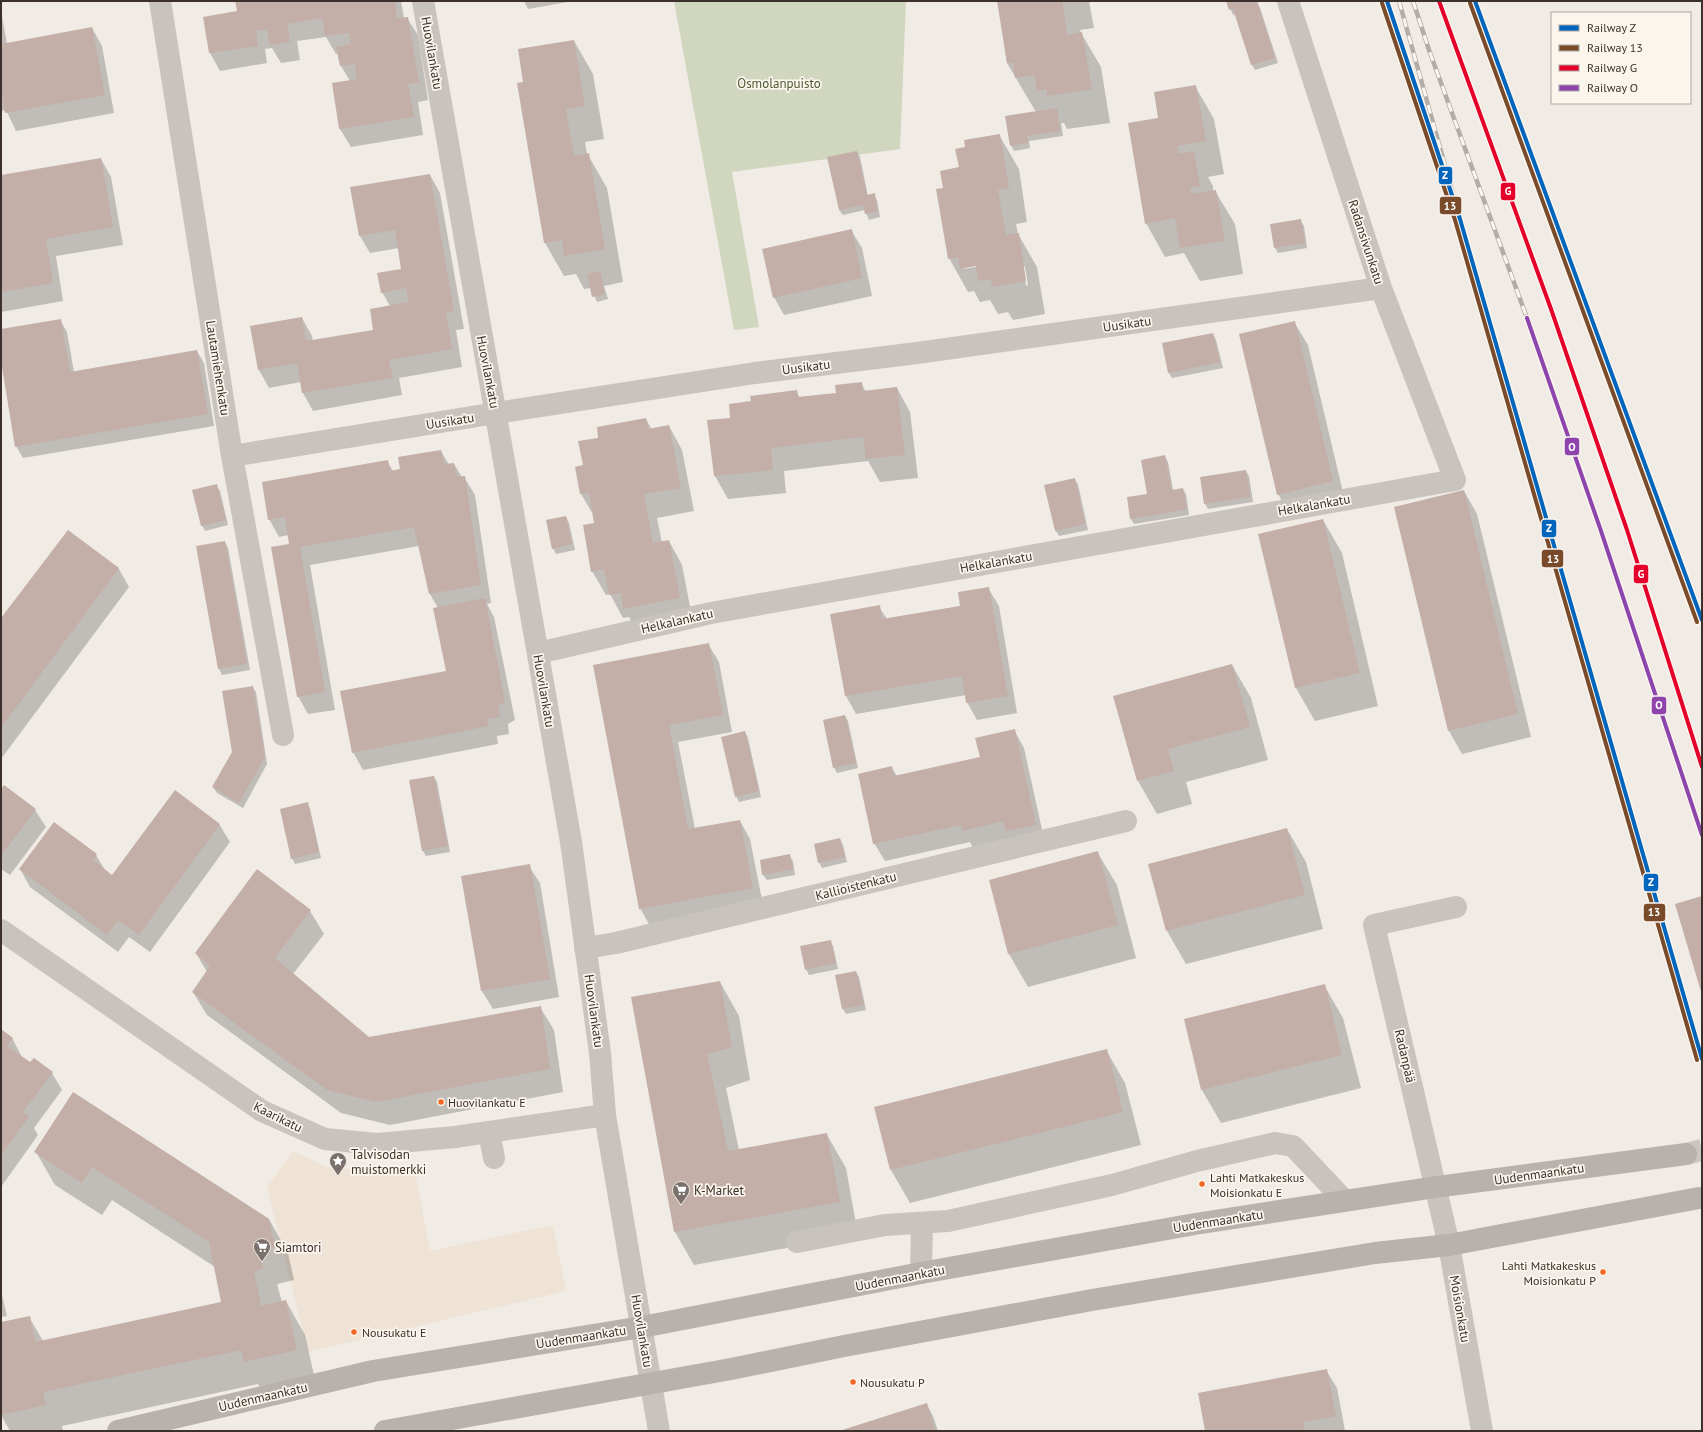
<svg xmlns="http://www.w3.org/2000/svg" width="1703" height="1432" viewBox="0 0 1703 1432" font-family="'PT Sans',sans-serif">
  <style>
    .green { fill: #d1d6bf }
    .plaza { fill: #eee3d5 }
    .shadow { fill: #0003; fill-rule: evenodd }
    .building { fill: #c3afa7 }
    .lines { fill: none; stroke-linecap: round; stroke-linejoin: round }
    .major-tunnel { stroke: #ccc6c0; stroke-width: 22; stroke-dasharray: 22 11; stroke-linecap: butt }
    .minor { stroke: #c9c3be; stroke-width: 22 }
    .major { stroke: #b8b1ad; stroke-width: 22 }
    .rail-casing { stroke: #b1aca8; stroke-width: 4.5 }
    .rail { stroke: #fbf5ee; stroke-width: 3; stroke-dasharray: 9; stroke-linecap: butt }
    .rail-1-casing { stroke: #fbf5ee; stroke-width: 7 }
    .rail-2-casing { stroke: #fbf5ee; stroke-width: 7 }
    .rail-3-casing { stroke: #fbf5ee; stroke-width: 7 }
    .rail-4-casing { stroke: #fbf5ee; stroke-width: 7 }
    .rail-1 { stroke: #0065bd; stroke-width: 4 }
    .rail-2 { stroke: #7a4b2a; stroke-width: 4 }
    .rail-3 { stroke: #e4002b; stroke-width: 4 }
    .rail-4 { stroke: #8e44ad; stroke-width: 4 }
    .bus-dot { fill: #f26522; stroke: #fbf5ee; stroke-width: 1.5 }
    .labels { text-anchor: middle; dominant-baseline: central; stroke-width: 3.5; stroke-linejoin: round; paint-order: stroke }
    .bus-label { font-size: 12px; fill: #3b302b; stroke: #fbf5ee; text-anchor: start }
    .street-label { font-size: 13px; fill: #3b302b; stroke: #fbf5ee }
    .park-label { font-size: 13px; fill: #4a5a2e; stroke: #fbf5ee }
    .poi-label { font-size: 13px; fill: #3b302b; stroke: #fbf5ee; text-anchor: start }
    .line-badge { stroke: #fbf5ee; stroke-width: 1.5 }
    .badge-label { font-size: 11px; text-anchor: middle; font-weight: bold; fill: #fff }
  </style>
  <rect width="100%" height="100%" fill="#f0ebe5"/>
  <path class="green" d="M674,1H906L900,149L732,172L759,327L734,330Z"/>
  <path class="plaza" d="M293,1151L327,1167L400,1174L415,1171L430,1251L553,1225L566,1290L553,1294L308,1352L267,1187Z"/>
  <path class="shadow" d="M236,1H401L404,18H407L418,35L428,100L418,102L423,135L351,147L340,129L333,84L350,81L341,66L339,53L336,54L326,37L297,41L300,60L281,63L272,48L265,49L267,63L220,71L210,53L204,18L238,12Z
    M524,1H574L528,9Z
    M998,1H1089L1094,28L1080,30L1081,33L1101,67L1110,123L1067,129L1064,123H1061L1063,136L1029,141L1030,148L1014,151L1011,145L1036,112L1007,63Z
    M1227,1L1257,2L1260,8L1278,63L1255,70L1252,65L1236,14L1233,15Z
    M1,10L7,44L92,28L102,46L114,113L16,131L6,110L1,111Z
    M574,41L593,74L604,139L585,142L587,155H588L607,188L623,282L604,286L608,299L597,302L591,288L584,289L576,274L564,276L545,243L524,83Z
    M1195,86L1214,119L1224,174L1208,177L1213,186V191H1215L1235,224L1243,274L1200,281L1184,253L1165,257L1146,223L1159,119Z
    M999,135L1019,169L1027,222L1016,224L1018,234L1037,267L1045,314L1013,320L1008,312L998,314L990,300L980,302L974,291L968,292L949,258L944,189L960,168ZM981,264V266L964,269V267ZM1023,264L1025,267L1028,285L1026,286Z
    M857,152L860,157L868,196L874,195L877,200L880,217L869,220L865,210L843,215L839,210Z
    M101,159L111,177L123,245L56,256L63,301L1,312V176Z
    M430,175L440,193L464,329L456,330L462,367L399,378L402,395L313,411L303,393L301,382L269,388L259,370L252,327L302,318L312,336L313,341L374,331L390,306L382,292L402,269L399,248L370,253L360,236Z
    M1300,220L1304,226L1307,248L1278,253L1275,248Z
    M851,230L862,248L872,296L784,315L774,297Z
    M60,320L67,332L74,372L197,351L204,363L214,426L23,458L16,446L1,355V330Z
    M1294,322L1308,345L1346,505L1292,518L1278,494Z
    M1213,334L1216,340L1223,368L1172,378L1169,373Z
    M861,383L866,392L897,388L910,412L918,478L880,482L868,461L784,471L786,493L728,499L715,476L708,421L731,419L752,402L796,391L800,398L837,394Z
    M646,419L652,430L669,426L682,450L694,511L657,518L662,543L669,541L682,565L693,622L638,632L629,617L623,618L610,594L606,595L592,571L596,524L594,516L581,494L576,467L584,466L600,438Z
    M441,451L449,465L454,464L462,477H464L475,495L491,603L487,604L494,617L515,720L508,724L509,734L497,736L498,744L363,770L353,752L447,672L438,608L430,594L419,546L310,565L335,710L308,714L298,696L289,535L279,537L269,519L387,461L393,471L401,470Z
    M1165,456L1168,462L1173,490L1183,489L1186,494L1189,515L1134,524L1131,519L1148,495Z
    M1246,471L1249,476L1253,502L1208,509L1205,504Z
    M1074,479L1078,484L1088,530L1059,536L1056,531Z
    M216,485L220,491L228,525L205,531L202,525Z
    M1464,491L1477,514L1531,737L1462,754L1449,731Z
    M566,517L569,523L575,550L556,554L553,548Z
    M1323,520L1342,553L1378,706L1315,721L1296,688L1259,535Z
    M68,531L119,569L129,587L1,759V620Z
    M225,542L228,548L250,670L222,675L219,669L198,547Z
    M988,588L999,606L1017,713L977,720L967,702L966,695L856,714L846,696L831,615L879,607L887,619L961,606Z
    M708,644L719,662L732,732L678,742L695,829L740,821L750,839L763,905L650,926L640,908L595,666Z
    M1232,665L1251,698L1268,760L1186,782L1192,804L1157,814L1138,781Z
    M252,687L256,692L267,764L243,808L217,793L213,787L233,752Z
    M845,716L848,721L858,768L837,773L834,767Z
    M1014,730L1024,748L1045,843L973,848L970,842L885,861L874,843L892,768L897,776L981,758Z
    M745,732L748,738L761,797L739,802L736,796Z
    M434,777L437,782L450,852L426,856L423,851Z
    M1,791L35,810L46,827L10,875L1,869Z
    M307,803L310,809L321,858L295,864L292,858Z
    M219,824L230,842L150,952L129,937L118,952L30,887L20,869L96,855L106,872L112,876Z
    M1287,829L1306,862L1323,929L1186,964L1167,931Z
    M840,839L843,845L847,862L822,868L819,862Z
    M1097,852L1117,885L1136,958L1028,987L1009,954Z
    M789,855L793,861L795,875L767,880L763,875Z
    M529,866L540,883L559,997L493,1009L482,991L462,877Z
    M310,911L324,934L293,974L369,1038L540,1007L554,1030L563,1092L390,1125L341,1113L207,1015L193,992L207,972L196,953Z
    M830,941L833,946L838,969L809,975L806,969Z
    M856,972L859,977L866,1010L846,1014L843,1009L836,976Z
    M720,982L739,1016L750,1080L726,1088L739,1150L827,1135L846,1168L858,1235L694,1265L675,1232Z
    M1324,985L1343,1018L1361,1088L1221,1123L1202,1090Z
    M1,1030L12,1038L22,1057L31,1064L52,1073L62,1090L34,1128L38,1135L1,1187Z
    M1106,1050L1125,1083L1141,1145L910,1203L891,1170Z
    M73,1093L269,1219L288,1253L294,1280L277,1284L282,1302L286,1301L305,1335L316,1384L264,1395L258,1384L62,1426L63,1431H10L1,1415V1323L29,1317L43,1341L223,1303L215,1267L112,1200L102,1215L55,1185L36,1152Z
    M1,1291L7,1316L1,1317Z
    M1326,1370L1337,1388L1345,1431H1206Z
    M927,1405L933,1416L938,1431H841Z"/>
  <path class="building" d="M235,1H395L397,18L408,17L419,82L408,84L414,117L339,129L332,83L357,79L355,64L340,66L336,47L351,44L349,33L325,36L322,18L287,24L290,42L270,45L267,29L256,31L258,46L209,53L203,17L237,11Z
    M997,1H1062L1067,35L1082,32L1092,89L1047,96L1046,89L1037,91L1034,75L1015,78L1013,63H1007Z
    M1226,1H1257L1275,58L1251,65L1233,9L1229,10Z
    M92,27L105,95L5,113L1,91V44Z
    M574,40L585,106L566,109L574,156L589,153L605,249L564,256L562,240L544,243L517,83L523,82L518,49Z
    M1196,85L1206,141L1177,146L1179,154L1194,151L1200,186L1190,188L1191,194L1216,190L1225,241L1180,248L1175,218L1145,224L1128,123L1158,118L1154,92Z
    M1057,108L1060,131L1027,136L1028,143L1010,146L1005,116Z
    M1000,134L1009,188L998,190L1006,235L1019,233L1026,281L992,287L991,279L978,281L976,266L960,269L958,257L948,259L936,189L943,188L940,171L959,167L955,149L965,147L964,140Z
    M857,151L867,195L875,193L877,212L865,214L863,205L839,210L827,157Z
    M101,158L113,227L46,239L53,283L1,292V175Z
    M430,174L454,311L446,313L452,349L389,360L393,378L302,393L297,363L258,370L250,326L302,317L306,341L373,330L370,309L409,302L406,288L381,293L377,273L401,269L395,230L359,236L350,187Z
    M1301,219L1305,243L1274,248L1270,224Z
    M852,229L862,278L773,298L762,249Z
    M600,271L605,294L592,297L587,274Z
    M61,319L70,372L197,350L208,414L15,447L1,361V329Z
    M1295,321L1333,481L1277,495L1239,334Z
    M1213,333L1220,362L1168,373L1162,343Z
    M862,382L863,391L897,387L905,455L866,459L863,437L771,448L773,470L714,476L707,420L730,418L729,404L751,401L750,396L797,390L798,397L836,393L835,385Z
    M646,418L648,429L669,425L681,488L644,494L653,543L669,540L680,598L623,609L621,593L609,595L604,569L591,572L583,525L594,523L589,493L580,494L575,467L583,465L578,441L598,438L597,427Z
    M441,450L444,464L454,463L457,477L465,476L481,585L429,594L414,527L300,547L325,692L297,697L271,547L289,544L285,517L268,520L262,482L388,460L390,471L400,469L398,457Z
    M1165,455L1172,490L1183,488L1187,509L1130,519L1127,497L1147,494L1141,460Z
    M1246,470L1250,497L1204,504L1200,477Z
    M1075,478L1085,524L1055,531L1044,485Z
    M217,484L226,520L201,526L192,490Z
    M1464,490L1518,714L1448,731L1394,507Z
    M566,516L572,544L552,549L546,520Z
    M1323,519L1360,673L1295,688L1258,534Z
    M68,530L119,568L1,728V618Z
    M225,541L247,664L218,669L196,546Z
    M989,587L1008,696L966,703L962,676L845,696L830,614L880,605L882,619L960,606L958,592Z
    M485,598L505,702L498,706L500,717L487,719L489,726L352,753L340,691L446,671L433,608Z
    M709,643L723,715L669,725L688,829L740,820L753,888L639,909L593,665Z
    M1232,664L1250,727L1168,749L1174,771L1137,781L1113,696Z
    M253,686L265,757L239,803L212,787L232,752L222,691Z
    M845,715L856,763L833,768L823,720Z
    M1015,729L1036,825L1006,831L1003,821L962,831L961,825L873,844L858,774L892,766L894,776L980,757L975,738Z
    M745,731L759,791L735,797L721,737Z
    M434,776L448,846L422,851L409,780Z
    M4,785L36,809L1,856V789Z
    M175,790L220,824L139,935L118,920L107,935L19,869L54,822L97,854L93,860L112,875Z
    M308,802L319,852L291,859L280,809Z
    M1287,828L1305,895L1166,931L1148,864Z
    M840,838L845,857L818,863L814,844Z
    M1098,851L1118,925L1008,954L989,880Z
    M790,854L793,869L762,875L760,860Z
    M530,864L550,979L481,991L461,876Z
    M257,869L311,910L275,958L369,1037L541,1006L550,1069L376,1102L327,1090L192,992L210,966L195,953Z
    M1702,896V995L1675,904Z
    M831,940L836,963L805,970L800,946Z
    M856,971L864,1005L842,1009L835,975Z
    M720,981L732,1047L707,1054L728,1151L827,1133L840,1202L674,1232L631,997Z
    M1325,984L1342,1055L1201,1090L1184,1019Z
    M1,1029L13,1038L7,1046L30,1062L34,1058L53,1072L23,1112L29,1117L1,1155Z
    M1107,1049L1123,1112L890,1170L874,1107Z
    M73,1092L269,1219L275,1247L259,1250L263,1269L254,1271L261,1306L286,1300L297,1350L244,1362L241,1350L43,1392L46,1405L1,1415V1322L30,1316L35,1342L221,1302L209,1242L92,1167L82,1183L34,1152Z
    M1327,1369L1336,1416L1303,1422L1304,1431H1205L1198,1393Z
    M927,1403L935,1431H839Z"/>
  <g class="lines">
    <path class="major-tunnel" d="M1686,1154L1702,1150"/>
    <path class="minor" d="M160,1L232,456L283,735
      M423,1L571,842L600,1053L605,1115L659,1431
      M232,456L496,413L755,373L917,353L1381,288
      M538,653L711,613L1455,480L1381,288L1288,1
      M1456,907L1374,925L1449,1245L1482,1431
      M1,930L262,1111L325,1139L377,1144L455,1137L605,1115
      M585,948L616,943L1126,821
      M489,1132L494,1158
      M797,1242L885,1225L948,1221L1112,1185L1197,1161L1275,1143L1293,1146L1345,1201
      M921,1273L922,1223"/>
    <path class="major" d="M118,1431L373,1371L642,1327L921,1273L1195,1224L1436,1187L1686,1154
      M385,1431L731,1369L844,1346L1092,1300L1375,1253L1449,1245L1699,1198"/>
    <defs>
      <path id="rail" d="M1399,1L1460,219
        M1413,1L1429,50L1527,318"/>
    </defs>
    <use href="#rail" class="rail-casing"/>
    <use href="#rail" class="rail"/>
    <defs>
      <path id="rail-1" d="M1387,1L1460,219L1702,1059
        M1475,1L1702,620"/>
      <path id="rail-2" d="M1382,3L1455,220L1697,1060
        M1470,3L1697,622"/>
      <path id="rail-3" d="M1439,1L1551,309L1627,530L1702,767"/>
      <path id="rail-4" d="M1527,318L1601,531L1702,835"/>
    </defs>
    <use href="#rail-1" class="rail-1-casing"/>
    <use href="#rail-2" class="rail-2-casing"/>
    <use href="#rail-3" class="rail-3-casing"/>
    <use href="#rail-4" class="rail-4-casing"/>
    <use href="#rail-1" class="rail-1"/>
    <use href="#rail-2" class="rail-2"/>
    <use href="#rail-3" class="rail-3"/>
    <use href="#rail-4" class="rail-4"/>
  </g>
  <defs>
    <symbol id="sight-pin" viewBox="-11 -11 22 30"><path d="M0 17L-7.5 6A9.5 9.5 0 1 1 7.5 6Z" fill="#7a716c" stroke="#fbf5ee"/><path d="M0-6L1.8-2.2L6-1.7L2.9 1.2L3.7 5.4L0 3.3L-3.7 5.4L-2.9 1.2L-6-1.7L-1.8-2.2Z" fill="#fff"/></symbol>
    <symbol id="supermarket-pin" viewBox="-11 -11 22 30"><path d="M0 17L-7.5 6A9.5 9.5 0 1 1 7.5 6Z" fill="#7a716c" stroke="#fbf5ee"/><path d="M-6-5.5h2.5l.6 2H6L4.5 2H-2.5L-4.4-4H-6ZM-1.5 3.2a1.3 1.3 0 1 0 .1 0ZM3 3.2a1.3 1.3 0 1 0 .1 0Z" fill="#fff"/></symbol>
  </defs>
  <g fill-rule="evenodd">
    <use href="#sight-pin" x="328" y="1151" width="20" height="27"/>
    <use href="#supermarket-pin" x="671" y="1180" width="20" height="27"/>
    <use href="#supermarket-pin" x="252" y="1237" width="20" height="27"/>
  </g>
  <g class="bus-dot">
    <circle cx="441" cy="1102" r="3.5"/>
    <circle cx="1202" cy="1184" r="3.5"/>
    <circle cx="1603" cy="1272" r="3.5"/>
    <circle cx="354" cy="1332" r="3.5"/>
    <circle cx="853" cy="1382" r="3.5"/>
  </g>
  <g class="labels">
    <g class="bus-label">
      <text x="448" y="1102">Huovilankatu E</text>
      <text x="1210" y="1177">Lahti Matkakeskus<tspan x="1210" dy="15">Moisionkatu E</tspan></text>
      <text x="1596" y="1265" text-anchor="end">Lahti Matkakeskus<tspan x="1596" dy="15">Moisionkatu P</tspan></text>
      <text x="362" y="1332">Nousukatu E</text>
      <text x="860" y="1382">Nousukatu P</text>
    </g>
    <g class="street-label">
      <text transform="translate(432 53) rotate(80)">Huovilankatu</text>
      <text transform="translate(1366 242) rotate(72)">Radansivunkatu</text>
      <text transform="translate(1127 324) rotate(-8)">Uusikatu</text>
      <text transform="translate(806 367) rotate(-7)">Uusikatu</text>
      <text transform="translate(218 368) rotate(81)">Lautamiehenkatu</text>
      <text transform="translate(488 372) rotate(79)">Huovilankatu</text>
      <text transform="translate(450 421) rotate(-9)">Uusikatu</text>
      <text transform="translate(1314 505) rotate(-10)">Helkalankatu</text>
      <text transform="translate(996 562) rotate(-10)">Helkalankatu</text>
      <text transform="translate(677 621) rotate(-13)">Helkalankatu</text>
      <text transform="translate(544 691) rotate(80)">Huovilankatu</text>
      <text transform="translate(856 886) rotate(-14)">Kallioistenkatu</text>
      <text transform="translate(594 1011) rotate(82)">Huovilankatu</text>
      <text transform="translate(1405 1056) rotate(77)">Radanpää</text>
      <text transform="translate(278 1117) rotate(26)">Kaarikatu</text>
      <text transform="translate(1539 1174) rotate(-8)">Uudenmaankatu</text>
      <text transform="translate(1218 1221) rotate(-9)">Uudenmaankatu</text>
      <text transform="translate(900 1278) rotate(-11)">Uudenmaankatu</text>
      <text transform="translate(1460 1309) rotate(80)">Moisionkatu</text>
      <text transform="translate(642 1331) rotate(80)">Huovilankatu</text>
      <text transform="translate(581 1337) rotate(-9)">Uudenmaankatu</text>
      <text transform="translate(263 1397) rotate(-13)">Uudenmaankatu</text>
    </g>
    <g class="park-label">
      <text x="779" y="83">Osmolanpuisto</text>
    </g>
    <g class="poi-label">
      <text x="351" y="1154">Talvisodan<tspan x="351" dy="15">muistomerkki</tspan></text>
      <text x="694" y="1190">K-Market</text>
      <text x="275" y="1247">Siamtori</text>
    </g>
  </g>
  <g class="line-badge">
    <rect x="1438" y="166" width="15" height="19" rx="4" fill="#0065bd"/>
    <rect x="1500" y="182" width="16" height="19" rx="4" fill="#e4002b"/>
    <rect x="1439" y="196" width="23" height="19" rx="4" fill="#7a4b2a"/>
    <rect x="1564" y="437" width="16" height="19" rx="4" fill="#8e44ad"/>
    <rect x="1541" y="519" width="16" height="19" rx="4" fill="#0065bd"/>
    <rect x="1541" y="549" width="23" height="19" rx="4" fill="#7a4b2a"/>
    <rect x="1633" y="564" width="16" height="20" rx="4" fill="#e4002b"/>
    <rect x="1651" y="696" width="16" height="19" rx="4" fill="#8e44ad"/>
    <rect x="1643" y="873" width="16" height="19" rx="4" fill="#0065bd"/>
    <rect x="1643" y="903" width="23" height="19" rx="4" fill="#7a4b2a"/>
  </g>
  <g class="badge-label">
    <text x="1445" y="179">Z</text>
    <text x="1508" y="195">G</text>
    <text x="1450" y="210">13</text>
    <text x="1572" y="451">O</text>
    <text x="1549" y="532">Z</text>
    <text x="1553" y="563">13</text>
    <text x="1641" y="578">G</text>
    <text x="1659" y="709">O</text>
    <text x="1651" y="886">Z</text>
    <text x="1654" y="916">13</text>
  </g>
  <rect width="1703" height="1432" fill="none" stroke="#3b302b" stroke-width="4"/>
  <rect x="1551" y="12" width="140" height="92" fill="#fbf5ee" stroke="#aea6a0"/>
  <rect x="1559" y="25" width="20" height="6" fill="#0065bd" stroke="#aea6a0"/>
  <text x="1587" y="32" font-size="12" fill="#3b302b">Railway Z</text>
  <rect x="1559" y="45" width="20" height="6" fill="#7a4b2a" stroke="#aea6a0"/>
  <text x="1587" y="52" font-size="12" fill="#3b302b">Railway 13</text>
  <rect x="1559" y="65" width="20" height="6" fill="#e4002b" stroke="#aea6a0"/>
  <text x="1587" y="72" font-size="12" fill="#3b302b">Railway G</text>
  <rect x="1559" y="85" width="20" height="6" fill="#8e44ad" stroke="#aea6a0"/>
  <text x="1587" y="92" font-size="12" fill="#3b302b">Railway O</text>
</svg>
